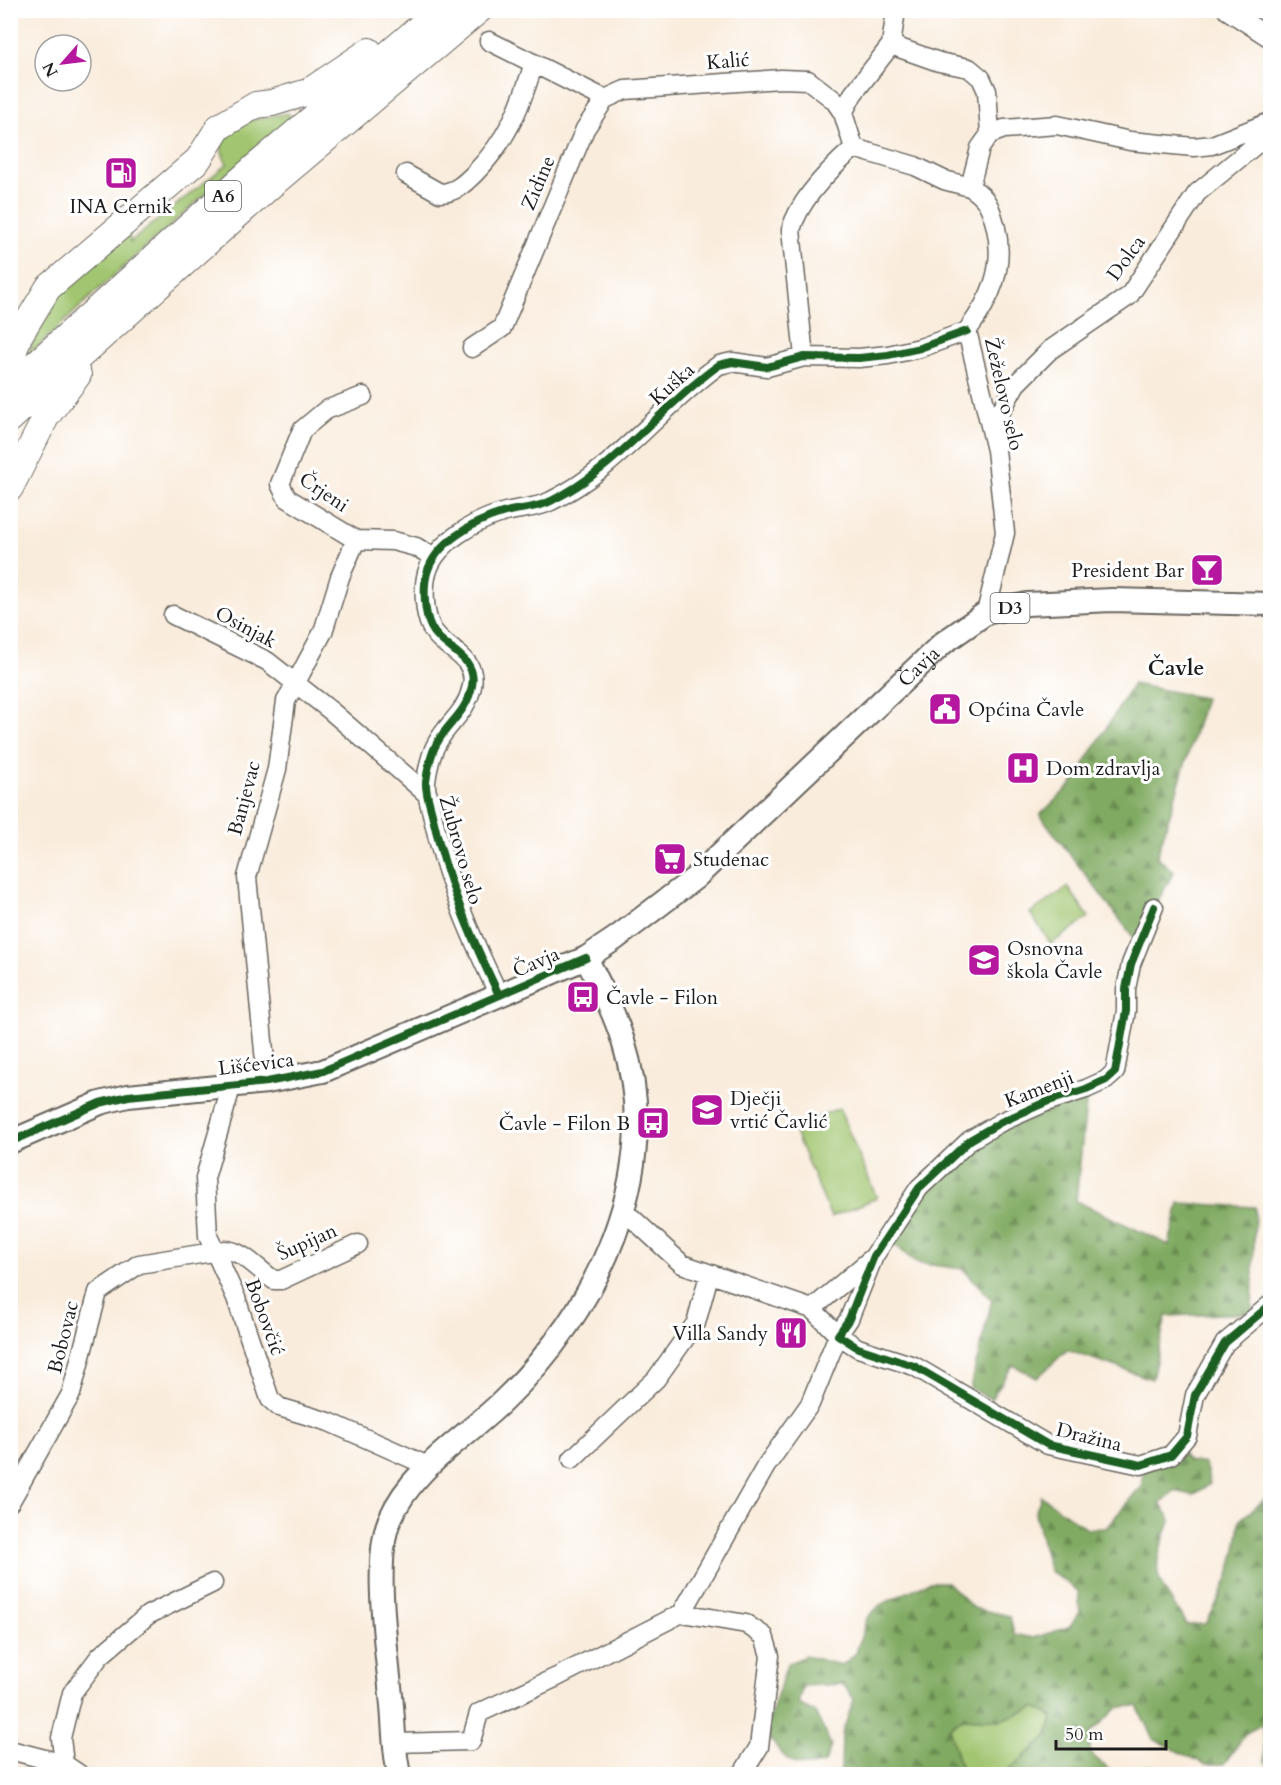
<svg xmlns="http://www.w3.org/2000/svg" width="1281" height="1785" viewBox="0 0 1281 1785" font-family="Cardo,serif">
  <style>
    .grass { fill: #a1c56f; stroke: #5e7046; stroke-width: 1.5 }
    .forest { fill: url(#forest-firs); stroke: #4e633f; stroke-width: 1.5 }
    .lines { fill: none; stroke-linecap: round; stroke-linejoin: round }
    .minor-casing { stroke: #69655f; stroke-width: 21 }
    .major-casing { stroke: #69655f; stroke-width: 26 }
    .highway-casing { stroke: #69655f; stroke-width: 28 }
    .minor { stroke: #fff; stroke-width: 18 }
    .major { stroke: #fff; stroke-width: 22 }
    .highway { stroke: #fff; stroke-width: 26 }
    .cycleway-casing { stroke: #fff; stroke-width: 11 }
    .cycleway { stroke: #1b5e20; stroke-width: 8 }
    .labels { text-anchor: middle; dominant-baseline: central; stroke-width: 6; stroke-linejoin: round; paint-order: stroke }
    .shield { fill: #fff; stroke: #606060; stroke-width: 1.5 }
    .shield-label { font-size: 18px; font-weight: bold; fill: #1c1c1c }
    .street-label { font-size: 20px; fill: #1c1c1c; stroke: #fff }
    .poi-label { font-size: 20px; fill: #1c1c1c; stroke: #fff; text-anchor: start }
    .quarter-label { font-size: 22px; font-weight: bold; fill: #1c1c1c; stroke: #fff }
  </style>
  <defs>
    <pattern id="forest-firs" width="22" height="20" patternUnits="userSpaceOnUse" patternTransform="scale(1.5)"><rect width="22" height="20" fill="#80aa62"/><path d="M5 1l3.5 6h-7zM16 11l3.5 6h-7z" fill="#688a50"/></pattern>
  </defs>
  <rect width="100%" height="100%" fill="#fff"/>
  <filter id="ink" filterUnits="userSpaceOnUse"><feTurbulence type="fractalNoise" baseFrequency=".0167" numOctaves="2"/><feDisplacementMap in="SourceGraphic" scale="12" xChannelSelector="R" yChannelSelector="G"/><feConvolveMatrix kernelMatrix="1 2 1 2 8 2 1 2 1" color-interpolation-filters="sRGB"/></filter>
  <filter id="wash" filterUnits="userSpaceOnUse"><feTurbulence type="fractalNoise" baseFrequency=".008" numOctaves="4" result="noise"/><feDisplacementMap in="SourceGraphic" scale="24" xChannelSelector="R" yChannelSelector="G"/><feGaussianBlur stdDeviation="1.35" result="paint"/><feColorMatrix in="noise" values="0 0 0 0 0 0 0 0 0 0 0 0 0 0 0 0 0 1.4 0 .05"/><feComposite in="paint" operator="in"/></filter>
  <g filter="url(#wash)">
    <rect width="100%" height="100%" fill="#f9ecdc"/>
    <path class="grass" d="M288,113L291,118L100,288L27,357L52,297L129,232L130,242L227,164C217,146 221,139 233,123Z
      M1068,887L1089,917L1051,944L1030,913Z
      M839,1108L877,1198L831,1217L793,1128Z
      M1036,1707L1053,1717L1048,1736L1004,1774H962L949,1729L963,1718L1001,1720Z"/>
    <path class="forest" d="M1133,684L1205,698L1157,857L1174,872L1136,941L1040,815L1072,784Z
      M1087,1095L1076,1201L1169,1245L1179,1203L1255,1207L1252,1313L1166,1316L1152,1379L1067,1350L1037,1378L1013,1365L991,1399L970,1388L992,1300L963,1269L916,1263L890,1240L926,1190L978,1140Z
      M1183,1454L1187,1461L1205,1464L1210,1484L1193,1495L1174,1491L1160,1504L1171,1519C1148,1578 1155,1574 1187,1625L1206,1624C1227,1584 1236,1565 1240,1520L1270,1495V1768L1265,1762L1263,1724L1246,1733L1224,1764H1205L1153,1739L1137,1706L1118,1707L1090,1734V1753L1114,1774H1004L1048,1736L1053,1717L1036,1707L1001,1720L963,1718L949,1728L962,1774H835L841,1771L842,1734L854,1699L843,1684L803,1686L798,1704L815,1712L831,1745L825,1763C791,1773 785,1757 765,1733L787,1664L805,1656L842,1665L856,1653L867,1618L880,1605L929,1582H947L973,1608L1010,1616L1014,1634L1033,1638L1069,1627L1080,1612L1078,1591L1049,1570L1035,1514L1041,1496L1087,1529L1106,1528L1141,1486L1144,1467Z
      M1146,1766L1165,1767L1164,1774H1140Z"/>
  </g>
  <g filter="url(#ink)">
    <g class="lines">
      <defs>
        <path id="minor" d="M1227,10L1270,38
          M489,41L605,99
          M891,45L939,62L969,68L981,78L987,91L990,134
          M843,113L853,94L891,45L896,10
          M406,174L440,193C455,193 465,183 475,173C508,139 520,108 534,63
          M472,348L502,328L585,129L605,99L625,90L781,79L808,80L834,100L843,113L854,148L915,166L944,180L970,187
          M804,357L791,230C799,200 830,169 854,148
          M363,396L326,410L302,430L280,484L287,498L356,540L393,541L416,547L434,557
          M991,429L1016,384L1050,350L1129,296L1197,193L1270,133
          M986,613L1005,533L996,450L967,331C991,299 1005,268 996,228C991,208 988,198 970,187L980,148L990,134L1004,129L1057,125L1130,141L1194,147L1212,145L1270,122
          M173,615L267,661L331,711L428,795
          M1154,907L1131,964L1126,989V1011L1115,1072L1106,1080L1086,1089L1046,1102L1001,1122L970,1140L919,1188L874,1256L849,1319L838,1335L858,1348L914,1366L1048,1445L1141,1465L1171,1455L1187,1436L1195,1395L1225,1343L1270,1305
          M499,995C471,937 447,882 433,818C431,807 425,793 426,782C427,772 431,753 437,743C449,721 466,714 472,686C478,655 442,650 431,627C424,613 423,587 427,573C435,543 475,521 502,513C518,508 536,509 551,501C617,469 660,407 719,365L732,362L767,367L804,357L859,358L888,355L920,348L967,331
          M267,1082L247,877L277,769L286,701L323,632L340,577L356,540
          M232,1084L205,1178L208,1236L236,1298L270,1399L279,1407L329,1422L428,1466
          M812,1309L871,1259
          M572,1459L656,1379L696,1323L709,1275
          M10,1502L71,1394L98,1292L139,1264L225,1250C244,1251 258,1270 274,1280H281L358,1244
          M682,1613L746,1624L764,1636L770,1656L759,1747L742,1774
          M395,1743L471,1741L479,1713L557,1677L682,1613L766,1466L810,1404L838,1335L812,1309L682,1264L632,1218L622,1214
          M10,1750L64,1764L79,1774
          M64,1764L61,1738L72,1693L100,1656L148,1615L213,1583"/>
        <g id="major">
          <path id="s1" d="M10,1142L100,1103L128,1096L267,1082L323,1071L586,958L616,938L695,878L943,643L986,613L1027,604L1112,600L1270,604"/>
          <path d="M399,1774C394,1753 394,1729 392,1706C388,1660 372,1559 390,1519C412,1468 465,1438 503,1401C597,1311 665,1172 623,1041C614,1012 600,985 586,958"/>
        </g>
        <path id="highway" d="M10,363L19,336L48,288L198,160L219,127L256,105L272,103L308,92L369,51
          M10,387L255,167L440,10
          M10,419L269,187L479,10
          M10,488L46,417L78,375"/>
      </defs>
      <use href="#minor" class="minor-casing"/>
      <use href="#major" class="major-casing"/>
      <use href="#highway" class="highway-casing"/>
      <use href="#minor" class="minor"/>
      <use href="#major" class="major"/>
      <use href="#highway" class="highway"/>
      <defs>
        <path id="cycleway" d="M1154,907L1131,964L1126,989V1011L1115,1072L1106,1080L1086,1089L1046,1102L1001,1122L970,1140L919,1188L874,1256L849,1319L838,1335L858,1348L914,1366L1048,1445L1141,1465L1171,1455L1187,1436L1195,1395L1225,1343L1270,1305
          M499,995C471,937 447,882 433,818C431,807 425,793 426,782C427,772 431,753 437,743C449,721 466,714 472,686C478,655 442,650 431,627C424,613 423,587 427,573C435,543 475,521 502,513C518,508 536,509 551,501C617,469 660,407 719,365L732,362L767,367L804,357L859,358L888,355L920,348L967,331
          M10,1142L100,1103L128,1096L267,1082L323,1071L586,958"/>
      </defs>
      <use href="#cycleway" class="cycleway-casing"/>
      <use href="#cycleway" class="cycleway"/>
    </g>
  </g>
  <defs>
    <symbol id="fuel-square" viewBox="-11 -11 22 22"><rect x="-9" y="-9" width="18" height="18" rx="4" fill="#b5179e" stroke="#fff"/><path d="M-5.5-6h7V0h2V4h1.3V-2.5L3-4.5l.8-.8L6-3V5H2.5V1h-1V6h-7ZM-4.2-4.7v3.2H.2V-4.7Z" fill="#fff"/></symbol>
    <symbol id="bar-square" viewBox="-11 -11 22 22"><rect x="-9" y="-9" width="18" height="18" rx="4" fill="#b5179e" stroke="#fff"/><path d="M-6-5H6L.8 .8V4.5H3.5V6h-7V4.5H-.8V.8Z" fill="#fff"/></symbol>
    <symbol id="civic-square" viewBox="-11 -11 22 22"><rect x="-9" y="-9" width="18" height="18" rx="4" fill="#b5179e" stroke="#fff"/><path d="M-.6-6.5H3V-4.5H.6V-3L4-1V1h2V6H-6V1h2V-1L-.6-3ZM-1.2 2.5V6h2.4V2.5Z" fill="#fff"/></symbol>
    <symbol id="hospital-square" viewBox="-11 -11 22 22"><rect x="-9" y="-9" width="18" height="18" rx="4" fill="#b5179e" stroke="#fff"/><path d="M-5-5h3v3.5h4V-5h3V5h-3V1.5h-4V5h-3Z" fill="#fff"/></symbol>
    <symbol id="supermarket-square" viewBox="-11 -11 22 22"><rect x="-9" y="-9" width="18" height="18" rx="4" fill="#b5179e" stroke="#fff"/><path d="M-6-5.5h2.5l.6 2H6L4.5 2H-2.5L-4.4-4H-6ZM-1.5 3.2a1.3 1.3 0 1 0 .1 0ZM3 3.2a1.3 1.3 0 1 0 .1 0Z" fill="#fff"/></symbol>
    <symbol id="school-square" viewBox="-11 -11 22 22"><rect x="-9" y="-9" width="18" height="18" rx="4" fill="#b5179e" stroke="#fff"/><path d="M0-5L7-2L0 1L-7-2ZM-4 1L0 2.5L4 1V4Q0 6-4 4Z" fill="#fff"/></symbol>
    <symbol id="bus-square" viewBox="-11 -11 22 22"><rect x="-9" y="-9" width="18" height="18" rx="4" fill="#b5179e" stroke="#fff"/><path d="M-5-6H5V4H4V6H2V4H-2V6H-4V4H-5ZM-3.5-4V0h7V-4ZM-3.5 1.2v1.5H-2V1.2ZM2 1.2v1.5H3.5V1.2Z" fill="#fff"/></symbol>
    <symbol id="restaurant-square" viewBox="-11 -11 22 22"><rect x="-9" y="-9" width="18" height="18" rx="4" fill="#b5179e" stroke="#fff"/><path d="M-5-6h1v4h1v-4h1v4h1v-4h1v5L-1.5 .5V6h-2V.5L-5-1ZM5-6V6H3V1.5H1.5Q1.5-4 5-6Z" fill="#fff"/></symbol>
  </defs>
  <g fill-rule="evenodd">
    <use href="#fuel-square" x="102" y="154" width="38" height="38"/>
    <use href="#bar-square" x="1188" y="551" width="38" height="38"/>
    <use href="#civic-square" x="926" y="690" width="38" height="38"/>
    <use href="#hospital-square" x="1004" y="749" width="38" height="38"/>
    <use href="#supermarket-square" x="651" y="840" width="38" height="38"/>
    <use href="#school-square" x="965" y="941" width="38" height="38"/>
    <use href="#bus-square" x="564" y="978" width="38" height="38"/>
    <use href="#school-square" x="688" y="1091" width="38" height="38"/>
    <use href="#bus-square" x="634" y="1104" width="38" height="38"/>
    <use href="#restaurant-square" x="772" y="1314" width="38" height="38"/>
  </g>
  <g class="labels">
    <g class="shield">
      <rect x="205" y="181" width="36" height="30" rx="4.5"/>
      <rect x="990.5" y="593" width="39" height="30" rx="4.5"/>
    </g>
    <g class="shield-label">
      <text x="223" y="196">A6</text>
      <text x="1010" y="608">D3</text>
    </g>
    <g class="street-label">
      <text transform="translate(728 61) rotate(-5)">Kalić</text>
      <text transform="translate(538 183) rotate(-67)">Zidine</text>
      <text transform="translate(1126 258) rotate(-54)">Dolca</text>
      <text transform="translate(672 384) rotate(-42)">Kuška</text>
      <text transform="translate(1004 394) rotate(77)">Žeželovo selo</text>
      <text transform="translate(324 492) rotate(34)">Črjeni</text>
      <text transform="translate(246 627) rotate(28)">Osinjak</text>
      <text stroke="none"><textPath href="#s1" startOffset="1053">Čavja</textPath></text>
      <text transform="translate(244 798) rotate(-75)">Banjevac</text>
      <text transform="translate(461 850) rotate(74)">Žubrovo selo</text>
      <text transform="translate(536 962) rotate(-23)">Čavja</text>
      <text transform="translate(256 1064) rotate(-7)">Lišćevica</text>
      <text transform="translate(1039 1089) rotate(-21)">Kamenji</text>
      <text transform="translate(307 1242) rotate(-24)">Šupijan</text>
      <text transform="translate(265 1317) rotate(70)">Bobovčić</text>
      <text transform="translate(63 1337) rotate(-76)">Bobovac</text>
      <text transform="translate(1089 1437) rotate(14)">Dražina</text>
    </g>
    <g class="poi-label">
      <text x="121" y="206" text-anchor="middle">INA Cernik</text>
      <text x="1184" y="570" text-anchor="end">President Bar</text>
      <text x="968" y="709">Općina Čavle</text>
      <text x="1046" y="768">Dom zdravlja</text>
      <text x="693" y="859">Studenac</text>
      <text x="1007" y="948">Osnovna<tspan x="1007" dy="23">škola Čavle</tspan></text>
      <text x="606" y="997">Čavle - Filon</text>
      <text x="730" y="1098">Dječji<tspan x="730" dy="23">vrtić Čavlić</tspan></text>
      <text x="630" y="1123" text-anchor="end">Čavle - Filon B</text>
      <text x="768" y="1333" text-anchor="end">Villa Sandy</text>
    </g>
    <g class="quarter-label">
      <text x="1176" y="668">Čavle</text>
    </g>
  </g>
  <rect width="1281" height="1785" fill="none" stroke="#fff" stroke-width="36"/>
  <g transform="translate(63 63) rotate(242)"><circle r="28" fill="#ffffff" stroke="#a4a4a4" stroke-width="1.5"/>
  <path d="M0-4.5L10 22L0 15L-10 22Z" fill="#b5179e"/>
  <text y="-9" font-size="16" font-weight="bold" text-anchor="middle" fill="#1c1c1c">N</text>
  </g>
  <path d="M1056 1740v9h110v-9" fill="none" stroke="#1c1c1c" stroke-width="3"/>
  <text x="1065" y="1740" font-size="18" fill="#1c1c1c" stroke="#ffffff" stroke-width="4.5" paint-order="stroke">50 m</text>
</svg>
